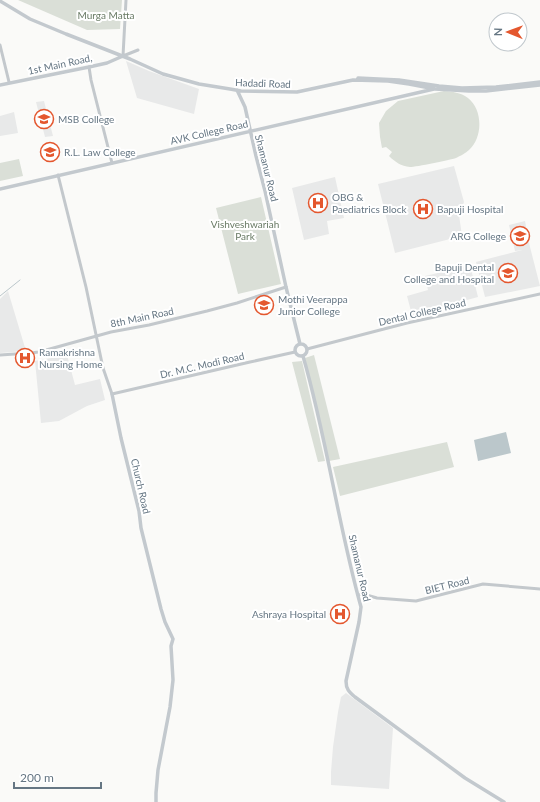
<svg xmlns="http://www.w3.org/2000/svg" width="540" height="802" viewBox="0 0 540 802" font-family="Lato,sans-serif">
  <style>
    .built { fill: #e8e9e9 }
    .green { fill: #dadfd7 }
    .water { fill: #bbc7cb }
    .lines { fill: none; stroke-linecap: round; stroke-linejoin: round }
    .stream { stroke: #bbc7cb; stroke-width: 1 }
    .minor { stroke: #c3c8cc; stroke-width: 3 }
    .major { stroke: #c3c9ce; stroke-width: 3.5 }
    .labels { text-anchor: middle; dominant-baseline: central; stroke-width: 4; stroke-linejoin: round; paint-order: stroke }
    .park-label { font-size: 10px; fill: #687a64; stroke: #fff }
    .street-label { font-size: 10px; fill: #657683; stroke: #fff }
    .poi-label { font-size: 10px; fill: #657683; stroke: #fff; text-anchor: start }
  </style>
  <rect width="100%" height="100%" fill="#fafaf8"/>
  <path class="built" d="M126,61L149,71L199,89L194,114L137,98Z
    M44,101L53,136L45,137L36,102Z
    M14,112L18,133L0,136V116Z
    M454,166L464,202L459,215L462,236L395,253L378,184Z
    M335,177L344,218L327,221L329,234L304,240L292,188Z
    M525,221L530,247L540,286L485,297L476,262L522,250L515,251L509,225Z
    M470,265L478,297L412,315L407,296L428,290L425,276L455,269Z
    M8,291L26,351L0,353V299Z
    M67,355L75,385L100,379L105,400L87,406L59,421L41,423L35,361Z
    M346,693L393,728L389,789L331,785V772L333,747L338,712L341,697Z"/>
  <path class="green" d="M18,0H122L120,29L87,30Z
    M444,91C453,92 460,92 468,98C483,110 483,137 469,150C466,153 460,156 456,158C450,160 416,167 410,167C401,166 395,162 389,156L392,152L386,147L382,148L380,137L379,123L386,111L398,101Z
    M19,159L23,176L0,181V163Z
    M261,197L281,284L238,294L216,208Z
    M314,355L340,459L329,461L305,358Z
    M302,361L325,461L318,462L292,362Z
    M447,442L454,467L340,496L333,467Z"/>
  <path class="water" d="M506,432L511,453L478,461L474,440Z"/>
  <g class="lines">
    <path class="stream" d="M0,296L20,280"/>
    <path class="minor" d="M126,0L123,56L138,50
      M0,45L9,82
      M89,67L91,80L112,163
      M58,175L86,287L103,368L112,394L250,362L295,352
      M307,349L407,323L540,294
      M0,355L30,353L39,352L111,332L149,325L207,311L237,303L286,287
      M358,595L363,594L377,598L416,601L483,584L540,589"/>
    <path class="major" d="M0,1L30,19L66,34L130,59L163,74L199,84L230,89L241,91L297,92L353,80L388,81L409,84L435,89L469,91H486L540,85
      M358,78L399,80L439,86L462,88L496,87L540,82
      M0,85L89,67L107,63L123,56
      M237,90L245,107L256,156L265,191L286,287L300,344
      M0,189L434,89
      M295 350a6 6 0 1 1 12 0a6 6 0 1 1-12 0Z
      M303,356C327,439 338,525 361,607L359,622L346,681C346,689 349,692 355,697L465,778L504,802
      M112,394L121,438L139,511L141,528L161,609L165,622L173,639L171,646L173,680L170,707L158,770L156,793V802"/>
  </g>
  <defs>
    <symbol id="university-ring" viewBox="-11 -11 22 22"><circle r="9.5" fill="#fff" stroke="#e4572e" stroke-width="1.5"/><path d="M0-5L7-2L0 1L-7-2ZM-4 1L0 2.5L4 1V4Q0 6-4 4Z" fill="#e4572e"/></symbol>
    <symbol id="hospital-ring" viewBox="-11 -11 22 22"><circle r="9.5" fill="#fff" stroke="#e4572e" stroke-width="1.5"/><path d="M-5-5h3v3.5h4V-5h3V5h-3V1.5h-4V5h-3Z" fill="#e4572e"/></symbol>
  </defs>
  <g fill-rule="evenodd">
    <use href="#university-ring" x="33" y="108" width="22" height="22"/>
    <use href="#university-ring" x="39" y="141" width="22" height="22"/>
    <use href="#hospital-ring" x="307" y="192" width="22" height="22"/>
    <use href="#hospital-ring" x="412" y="198" width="22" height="22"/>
    <use href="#university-ring" x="509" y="225" width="22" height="22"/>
    <use href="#university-ring" x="497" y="262" width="22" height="22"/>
    <use href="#university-ring" x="253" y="294" width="22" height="22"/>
    <use href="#hospital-ring" x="14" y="347" width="22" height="22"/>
    <use href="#hospital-ring" x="329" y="603" width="22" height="22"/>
  </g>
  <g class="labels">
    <g class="park-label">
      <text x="106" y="15">Murga Matta</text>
      <text x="245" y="224">Vishveshwariah<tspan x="245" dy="12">Park</tspan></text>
    </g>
    <g class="street-label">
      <text transform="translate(60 64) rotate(-12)">1st Main Road,</text>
      <text transform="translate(263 83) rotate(2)">Hadadi Road</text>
      <text transform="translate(209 132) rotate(-13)">AVK College Road</text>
      <text transform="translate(267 168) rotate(76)">Shamanur Road</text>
      <text transform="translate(422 312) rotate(-13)">Dental College Road</text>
      <text transform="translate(142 317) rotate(-12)">8th Main Road</text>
      <text transform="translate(202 365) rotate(-13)">Dr. M.C. Modi Road</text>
      <text transform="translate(141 486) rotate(77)">Church Road</text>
      <text transform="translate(360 568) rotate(77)">Shamanur Road</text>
      <text transform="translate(447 585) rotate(-14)">BIET Road</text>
    </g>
    <g class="poi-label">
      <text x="58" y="119">MSB College</text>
      <text x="64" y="152">R.L. Law College</text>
      <text x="332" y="197">OBG &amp;<tspan x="332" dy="12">Paediatrics Block</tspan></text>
      <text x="437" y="209">Bapuji Hospital</text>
      <text x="506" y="236" text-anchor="end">ARG College</text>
      <text x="494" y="267" text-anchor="end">Bapuji Dental<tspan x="494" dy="12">College and Hospital</tspan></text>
      <text x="278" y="299">Mothi Veerappa<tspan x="278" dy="12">Junior College</tspan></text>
      <text x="39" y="352">Ramakrishna<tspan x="39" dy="12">Nursing Home</tspan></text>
      <text x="326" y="614" text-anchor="end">Ashraya Hospital</text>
    </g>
  </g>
  <g transform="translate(508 32) rotate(271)"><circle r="19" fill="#ffffff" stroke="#c1c8cd"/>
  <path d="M0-3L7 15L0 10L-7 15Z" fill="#e4572e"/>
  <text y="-6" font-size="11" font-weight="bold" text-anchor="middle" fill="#657683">N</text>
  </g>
  <path d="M14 782v6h87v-6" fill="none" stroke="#657683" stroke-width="2"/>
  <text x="20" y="782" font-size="12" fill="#657683" stroke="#ffffff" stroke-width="3" paint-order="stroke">200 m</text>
</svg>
